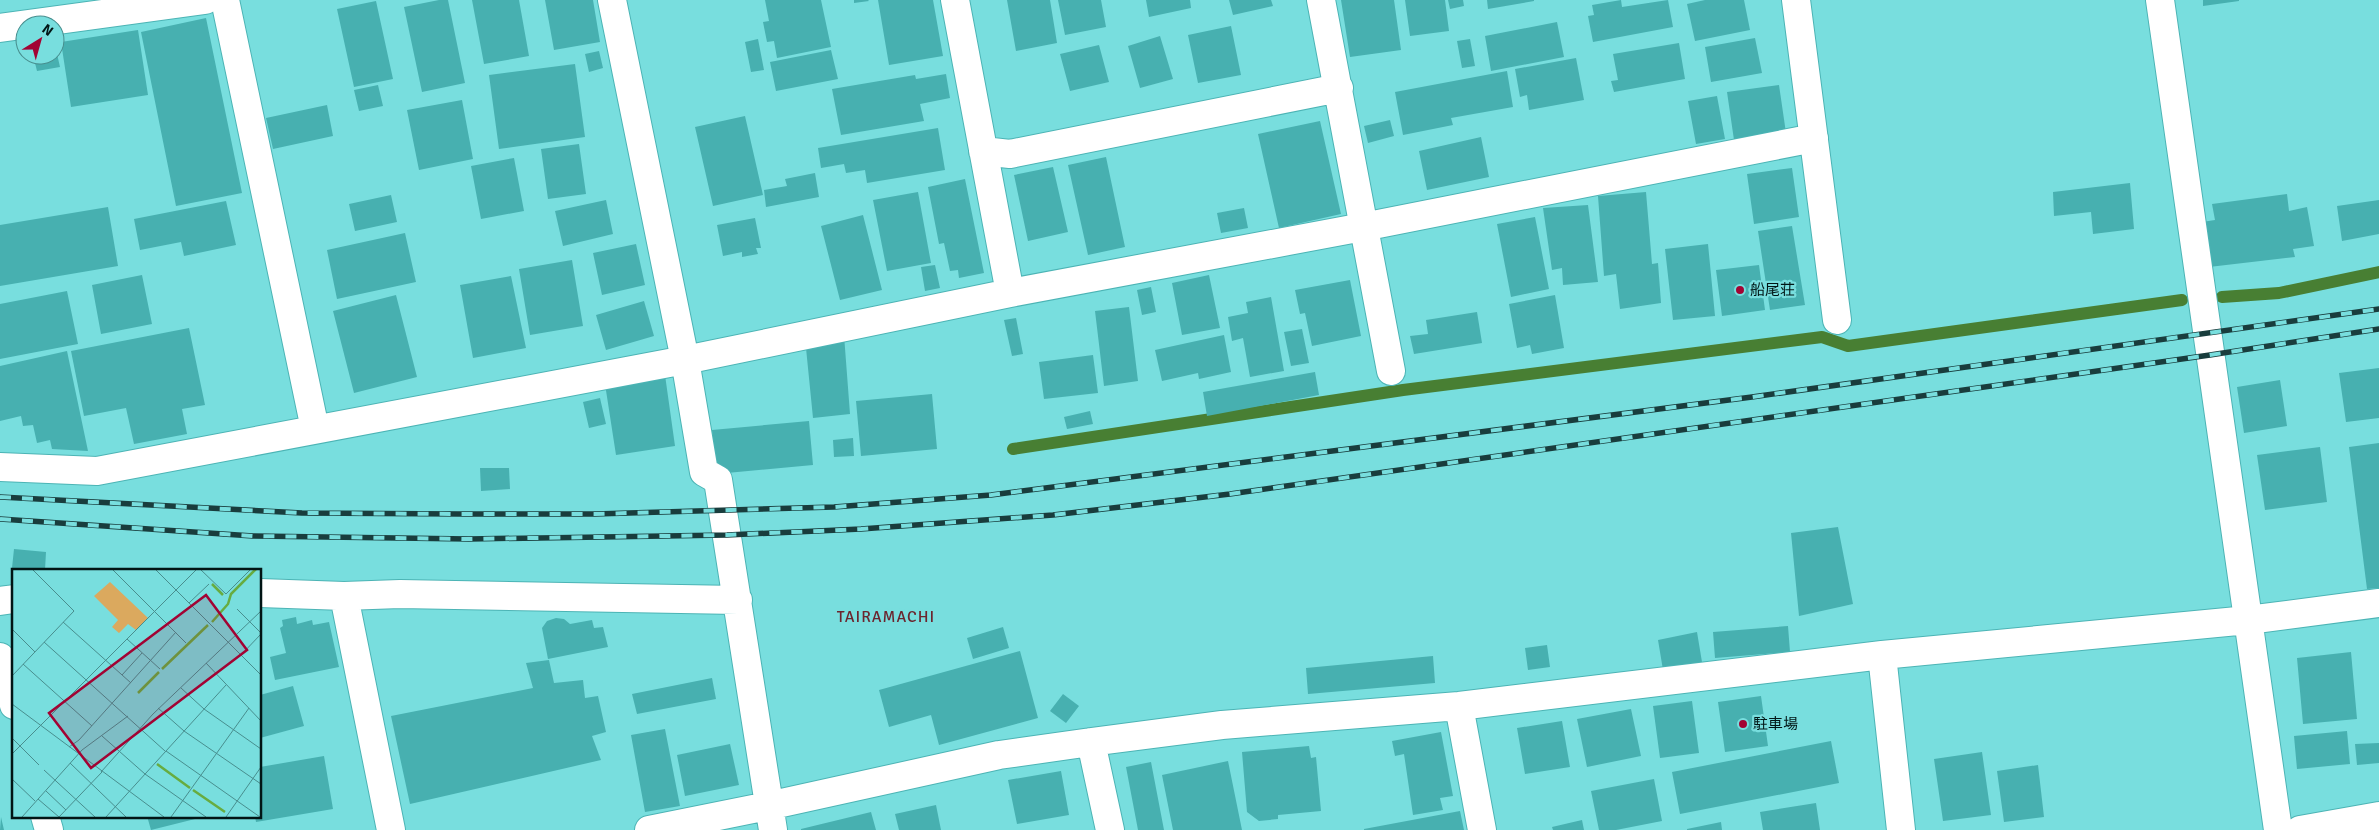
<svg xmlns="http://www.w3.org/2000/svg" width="2379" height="830" viewBox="0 0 2379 830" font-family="Signika,'Noto Sans JP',sans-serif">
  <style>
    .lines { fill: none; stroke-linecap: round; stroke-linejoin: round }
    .stream { stroke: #487f33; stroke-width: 12 }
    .building { fill: #47b0b0 }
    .minor-casing { stroke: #4cb4b5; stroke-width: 30 }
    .major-casing { stroke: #4cb4b5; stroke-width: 30 }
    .minor { stroke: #fff; stroke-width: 28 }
    .major { stroke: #fff; stroke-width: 28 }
    .rail-casing { stroke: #193d3d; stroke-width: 5.5 }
    .rail { stroke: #78dede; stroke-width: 4; stroke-dasharray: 11; stroke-linecap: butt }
    .poi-dot { fill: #a20333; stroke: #78dede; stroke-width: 2 }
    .labels { text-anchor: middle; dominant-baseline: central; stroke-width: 4.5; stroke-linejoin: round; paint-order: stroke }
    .poi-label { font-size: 15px; fill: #011515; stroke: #78dede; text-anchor: start }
    .neighbourhood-label { font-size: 16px; letter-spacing: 1px; fill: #6b252e; stroke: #78dede }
    .inset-river { fill: none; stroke: #67ac40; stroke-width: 2.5 }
    .inset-road { fill: none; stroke: #488e8e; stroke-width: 1 }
    .view { fill: #a20333; fill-opacity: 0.15; stroke: #a20333; stroke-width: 2.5 }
    .inset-edge { fill: none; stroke: #011515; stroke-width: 2.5 }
  </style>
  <rect width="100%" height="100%" fill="#78dede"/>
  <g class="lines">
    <path class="stream" d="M2222,297L2279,293L2379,272
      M1013,449L1403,390L1822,337L1848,346L2182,300"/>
  </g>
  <path class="building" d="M439,0H448L465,83L422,92L404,7Z
    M472,0H519L529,56L484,64Z
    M545,0H593L600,42L554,50Z
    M765,0H821L831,47L777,58L774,41L767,42L763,22L769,21Z
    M854,0H868L869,1L854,3Z
    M878,0H933L943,56L889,65Z
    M1007,0H1050L1057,43L1016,51Z
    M1058,0H1101L1106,27L1065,35Z
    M1146,0H1190L1191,8L1149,17Z
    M1229,0H1271L1273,6L1233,15Z
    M1341,0H1394L1401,50L1350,57Z
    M1405,0H1445L1449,31L1410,36Z
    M1448,0H1463L1464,6L1450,9Z
    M1487,0H1534V1L1488,9Z
    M1621,0L1622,7L1668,0L1673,27L1593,42L1588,16L1594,15L1592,5Z
    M1705,0H1744L1750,30L1695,41L1687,4Z
    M2203,0H2239V1L2203,6Z
    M376,1L393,79L354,87L337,9Z
    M206,18L242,193L176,206L141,32Z
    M1557,22L1564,57L1491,71L1485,36Z
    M1231,26L1241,75L1198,83L1188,35Z
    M138,30L148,95L71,107L61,42Z
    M1160,36L1173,79L1140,88L1128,46Z
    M1755,38L1762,73L1711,82L1705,47Z
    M758,39L764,70L751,72L745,42Z
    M1470,39L1475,66L1462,68L1457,41Z
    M1679,43L1685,79L1614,92L1611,81L1618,80L1613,54Z
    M55,45L60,67L37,71L35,63L28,55H55Z
    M1099,45L1109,82L1070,91L1060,54Z
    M831,50L838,79L776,91L770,62Z
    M599,51L603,68L589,72L585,54Z
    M1576,58L1584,100L1529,110L1527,95L1520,97L1515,69Z
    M575,64L585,137L499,149L489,75Z
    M1507,71L1513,107L1451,118L1453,125L1403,135L1395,92Z
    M946,74L950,98L920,104L924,121L841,135L832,89L915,75L916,79Z
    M378,85L383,106L359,111L354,90Z
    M1779,85L1786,133L1734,140L1727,92Z
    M1717,96L1725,139L1696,144L1688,101Z
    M462,100L473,159L419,170L407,110Z
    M327,105L333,136L273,149L266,118Z
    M745,116L763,195L713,206L695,127Z
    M1390,120L1394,136L1368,143L1364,126Z
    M1320,121L1341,214L1279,228L1258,134Z
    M938,128L945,170L867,183L865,170L846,173L844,164L821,168L818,148Z
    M1481,137L1489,177L1427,190L1419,151Z
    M579,144L586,194L548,199L541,149Z
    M1106,157L1125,247L1088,255L1068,165Z
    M514,158L524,211L481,219L471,166Z
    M1053,167L1068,232L1028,241L1014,175Z
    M1792,168L1799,217L1754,224L1747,174Z
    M815,173L819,197L766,207L764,190L787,186L785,179Z
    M965,179L984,273L959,278L958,270L950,271L944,243L939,244L928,187Z
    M2130,183L2134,229L2093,234L2091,212L2054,216L2053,192Z
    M918,192L931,263L887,271L873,200Z
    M1646,192L1652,264L1658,263L1661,303L1620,309L1616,274L1604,276L1598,196Z
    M2287,194L2289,211L2307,207L2314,246L2293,249L2295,257L2209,267L2202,222L2215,220L2212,204Z
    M391,195L397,222L355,231L349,204Z
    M606,200L613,234L563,246L555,211Z
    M2379,200V234L2342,241L2337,206Z
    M226,201L236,245L184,256L181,242L140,250L134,219Z
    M1588,205L1598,282L1563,285L1562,268L1552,270L1543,208Z
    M108,207L118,266L0,286V225Z
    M1244,208L1248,228L1221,233L1217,213Z
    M863,215L882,290L840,300L821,226Z
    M1535,217L1549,289L1511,297L1497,224Z
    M755,218L761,248H756L758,254L742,257V252L723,256L717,225Z
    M1792,226L1805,305L1770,310L1758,231Z
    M405,233L416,282L337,299L327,250Z
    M636,244L645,285L602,295L593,253Z
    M1708,244L1715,316L1673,320L1665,249Z
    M572,260L583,326L530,335L519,269Z
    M935,265L940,288L925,291L921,267Z
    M1759,265L1765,310L1722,316L1716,270Z
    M142,275L152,324L101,334L92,285Z
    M1209,275L1220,328L1182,335L1172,283Z
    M511,276L526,348L473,358L460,285Z
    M1350,280L1361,336L1312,346L1305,313L1300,314L1295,290Z
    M1151,287L1156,312L1142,315L1137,290Z
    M67,291L78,344L0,359V304Z
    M396,295L417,377L354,393L333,311Z
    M1555,295L1564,348L1532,354L1530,345L1517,348L1509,304Z
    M1271,297L1284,371L1250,377L1243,338L1232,341L1228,317L1248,313L1246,302Z
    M644,301L654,336L606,350L596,315Z
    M1129,307L1138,381L1104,386L1095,311Z
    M1477,312L1482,343L1414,354L1410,336L1428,334L1426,320Z
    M1016,318L1023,354L1012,356L1004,320Z
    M189,328L205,405L182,409L187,434L134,444L126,408L84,416L71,351Z
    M1302,329L1309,363L1291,366L1284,332Z
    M844,335L850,414L813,418L805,338Z
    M1224,335L1231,372L1199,379L1198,373L1162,381L1155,350Z
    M67,351L88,451L52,449L50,440L37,443L33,425L23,426L21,416L0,421V366Z
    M1093,355L1098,393L1044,399L1039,362Z
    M2379,368V418L2346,422L2339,373Z
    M1315,372L1319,395L1207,416L1203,392Z
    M665,375L675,446L616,455L605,384Z
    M2280,380L2287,426L2244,433L2237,387Z
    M932,394L937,449L861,456L856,401Z
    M600,398L606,424L589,428L583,402Z
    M1090,411L1093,424L1067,429L1064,417Z
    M809,421L813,465L716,474L712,430Z
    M853,438L854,456L834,457L833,440Z
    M2379,443V588L2367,589L2349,447Z
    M2320,447L2327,502L2265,510L2257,455Z
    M480,468H509L510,489L481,491Z
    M1838,527L1853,604L1799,616L1791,533Z
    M14,549L46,552L45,570L12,568Z
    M296,617L297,624L312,620L313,625L329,622L339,667L275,680L270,657L286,653L280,628L283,626L282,620Z
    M556,618L564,619L570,624L592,620L594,628L603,627L608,647L548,659L542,628L547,621Z
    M1788,626L1790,652L1715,658L1713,632Z
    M1003,627L1009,648L973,659L967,638Z
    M1697,632L1702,662L1663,670L1658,640Z
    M1547,645L1550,667L1528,670L1525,648Z
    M1020,651L1038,718L939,745L931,715L889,727L879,690Z
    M2351,652L2357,719L2303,724L2297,658Z
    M1433,656L1435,683L1308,694L1306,668Z
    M549,660L554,683L583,680L585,698L598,696L606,732L592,736L601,760L410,804L391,716L533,688L526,663Z
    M712,678L716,699L637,714L632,694Z
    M293,686L304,726L260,738V695Z
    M1063,694L1079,706L1066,723L1050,711Z
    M1761,696L1768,746L1725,752L1718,702Z
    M1692,701L1699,753L1660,758L1653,706Z
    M1631,709L1641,756L1587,767L1577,719Z
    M1562,721L1570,767L1525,774L1517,728Z
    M665,729L680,806L645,812L631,735Z
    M2347,731L2350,764L2297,769L2294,736Z
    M1441,732L1453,796L1440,798L1443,810L1413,815L1404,754L1395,756L1392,741Z
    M1831,741L1839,783L1680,814L1672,772Z
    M2379,743V763L2357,765L2355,744Z
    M730,744L739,785L685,796L677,755Z
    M1309,746L1311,758L1316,757L1321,811L1278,815V819L1259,821L1247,812L1242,752Z
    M1982,752L1991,815L1943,821L1934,759Z
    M324,756L333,809L256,822L255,816H260V767Z
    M1228,761L1242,830H1173L1162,775Z
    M1151,762L1164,830H1138L1126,767Z
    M2038,765L2044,817L2004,822L1997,771Z
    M1061,771L1069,815L1017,824L1008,780Z
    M1654,779L1662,821L1616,830H1599L1591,791Z
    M1816,803L1820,830H1763L1760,812Z
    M936,805L941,830H899L895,814Z
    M1460,811L1464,830H1364V829Z
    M871,812L876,830H801V829Z
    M147,816H203V817L151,830Z
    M1,817L4,830H0Z
    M1582,820L1584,830H1553L1552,827Z
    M1721,822L1722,830H1687V829Z"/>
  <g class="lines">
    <defs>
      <path id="minor" d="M225,0L315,429
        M612,0L685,360L704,472L718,480L773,830
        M955,0L1010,293
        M1321,0L1391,371
        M1796,0L1837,320
        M2160,0L2278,830
        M0,28L205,0
        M983,151L1010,154L1339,88
        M0,467L97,471L685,360L1010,293L1363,227L1814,138
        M260,593L344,596L400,594L738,600
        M344,596L391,830
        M0,601L14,599
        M1882,655L1901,830
        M1459,706L1482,830
        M1091,742L1110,830
        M649,830L768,806L999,755L1091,742L1222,725L1459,706L1882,655L2248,620L2379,603
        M2300,830L2379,816"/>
      <path id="major" d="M0,657L14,705
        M45,816L49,830"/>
    </defs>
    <use href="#minor" class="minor-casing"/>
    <use href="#major" class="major-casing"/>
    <use href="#minor" class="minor"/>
    <use href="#major" class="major"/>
    <defs>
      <path id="rail" d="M0,497L302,513L461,514H595L834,507L991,495L1752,397L2379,309
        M0,519L253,536L469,539L727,535L861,529L1053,515L1230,494L2210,355L2379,329"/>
    </defs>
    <use href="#rail" class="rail-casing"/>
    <use href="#rail" class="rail"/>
  </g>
  <g class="poi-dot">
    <circle cx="1740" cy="290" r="5"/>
    <circle cx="1743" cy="724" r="5"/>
  </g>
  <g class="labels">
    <g class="poi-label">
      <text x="1750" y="290">船尾荘</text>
      <text x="1753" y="724">駐車場</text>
    </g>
    <g class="neighbourhood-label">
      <text x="886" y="617">TAIRAMACHI</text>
    </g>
  </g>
  <g transform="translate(12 569)">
    <rect width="249" height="249" fill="#78dede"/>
    <path d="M98,13L136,49L124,61L116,55L107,64L100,58L106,51L82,27Z" fill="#dba95e"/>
    <path class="inset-river" d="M200,15L211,26M200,53L216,35L219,25L244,0M150,100L196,56M126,124L147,103M145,195L178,219M181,221L213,243"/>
    <path class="inset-road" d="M100,0L143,43M143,0L249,106M188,0L214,25L239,0M177,34L197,15M225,40L249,64M143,43L174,74M51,53L119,114M0,60L23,83M115,70L148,100M32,73L153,182M229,86L249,65M194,94L249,152M11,95L80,157M110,106L130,84M0,107L62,42L20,0M169,119L192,140L249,180M0,135L152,248M146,139L172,162L249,215M90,167L133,205M0,169L27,196M57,178L67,171L164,63M154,182L248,248M0,185L185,0M58,194L114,248M32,201L83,248M89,203L141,145L249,42M133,205L194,248M0,210L23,232M34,222L54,241M26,230L47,248M10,248L70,181L116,147M47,248L90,203M94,248L214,116M159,248L237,139M214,248L249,198"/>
    <path class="view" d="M194,26L235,81L79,199L37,144Z"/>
    <rect width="249" height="249" class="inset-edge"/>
  </g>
  <g transform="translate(40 40) rotate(37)"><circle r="24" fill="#78dede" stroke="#488e8e"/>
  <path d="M0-4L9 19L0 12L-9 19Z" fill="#a20333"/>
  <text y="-8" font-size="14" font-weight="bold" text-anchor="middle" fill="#011515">N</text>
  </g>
</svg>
